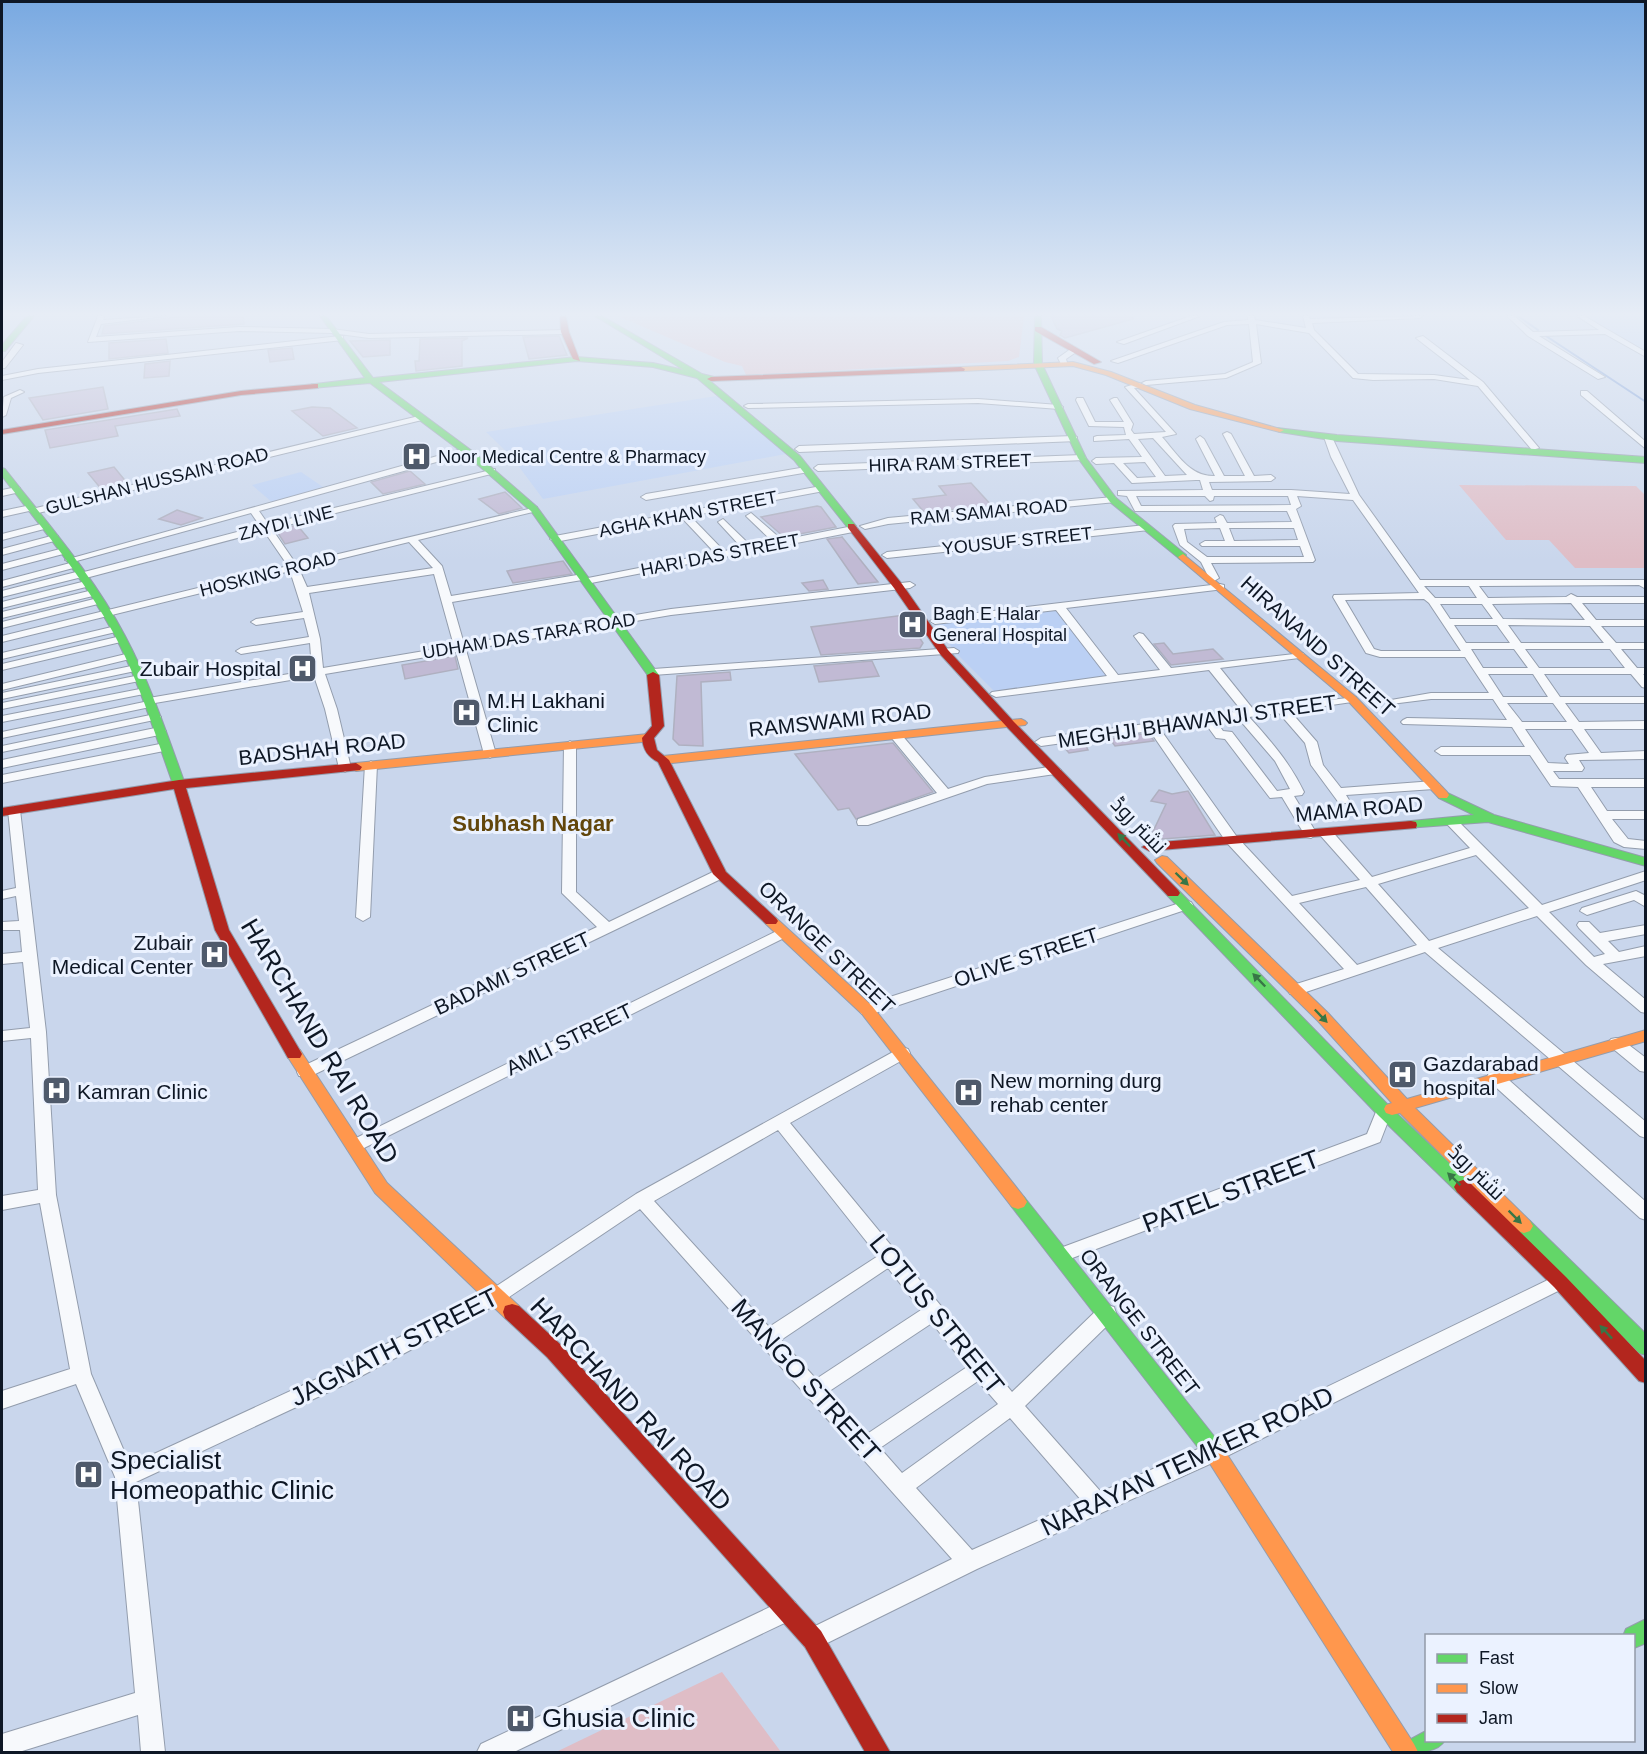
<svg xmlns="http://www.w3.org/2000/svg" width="1647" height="1754" viewBox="0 0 1647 1754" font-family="Arial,Cairo,sans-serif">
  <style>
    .built { fill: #bbd0f4 }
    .green { fill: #dfbdc6 }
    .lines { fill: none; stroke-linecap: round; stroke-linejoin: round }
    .stream { stroke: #7498d6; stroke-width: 2 }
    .building { fill: #c1bad4; stroke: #afb0c0; stroke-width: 1.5 }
    .street-casing { stroke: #939dad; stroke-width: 2 }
    .fast-casing { stroke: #939dad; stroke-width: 2 }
    .slow-casing { stroke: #939dad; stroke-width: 2 }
    .jam-casing { stroke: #939dad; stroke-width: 2 }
    .street { fill: #f7f9fc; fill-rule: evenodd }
    .fast { fill: #63d668; fill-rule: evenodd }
    .slow { fill: #ff974d; fill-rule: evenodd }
    .jam { fill: #b3261e; fill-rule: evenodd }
    .oneway { fill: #387646 }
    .labels { text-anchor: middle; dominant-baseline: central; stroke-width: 6; stroke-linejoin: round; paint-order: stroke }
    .far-poi-label { font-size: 18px; fill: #0e1725; stroke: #ebf2ff; text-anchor: start }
    .far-street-label { font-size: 18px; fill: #0e1725; stroke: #ebf2ff }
    .street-label { font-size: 21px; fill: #0e1725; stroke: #ebf2ff }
    .poi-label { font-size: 21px; fill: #0e1725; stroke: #ebf2ff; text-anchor: start }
    .neighbourhood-label { font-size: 22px; font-weight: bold; fill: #62460b; stroke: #ebf2ff }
    .near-street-label { font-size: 26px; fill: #0e1725; stroke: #ebf2ff }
    .near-poi-label { font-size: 26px; fill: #0e1725; stroke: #ebf2ff; text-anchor: start }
  </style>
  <rect width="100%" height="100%" fill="#c9d6ec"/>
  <path class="built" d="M1580,316H1645V354L1607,332Z
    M723,395L791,453L543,499L511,456L486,432Z
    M301,472L326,489L274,504L252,485Z
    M1059,606L1114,679L996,693L954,651L935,621Z"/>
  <path class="green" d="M618,316H1024L1019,357L1008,361L746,375L742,366L725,362Z
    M1459,485L1636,486L1645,495V568H1575L1549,540H1506Z
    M722,1672L781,1752H556Z"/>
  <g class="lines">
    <path class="stream" d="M1518,316L1538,330
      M1543,334L1646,402"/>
  </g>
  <path class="building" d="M186,316H243L244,324L102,334L104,326Z
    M1051,316H1132L1133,319L1065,338L1060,335L1062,331L1057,329Z
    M559,336L567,355L529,359L523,337Z
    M468,338L462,341V366L416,371L415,361H419L420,339Z
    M166,339L168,353L109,359V343Z
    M390,340V355L363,357L350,341Z
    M292,348L294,359L270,362L268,350Z
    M170,361L169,376L144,378L145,364Z
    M103,387L108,409L43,420L29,398Z
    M312,407L330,408L357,428L323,436L292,411Z
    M177,409L180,416L115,426L118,436L50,448L45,430Z
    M114,467L128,484L102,490L88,473Z
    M410,471L425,484L383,494L371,482Z
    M971,483L992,506L924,512L913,499L946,495L939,486Z
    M505,492L522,508L499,514L479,499Z
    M817,506L821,507L836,527L784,537L761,517Z
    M177,510L202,518L181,525L159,519Z
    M297,525L308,538L285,544L276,530Z
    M843,537H842L878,582L858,584L827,539Z
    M563,561L572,574L513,583L507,571Z
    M823,580L828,589L809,591L802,583Z
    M905,615L923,643L920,648L821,655L811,627Z
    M1164,643L1173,654L1213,649L1223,659L1171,665L1154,644Z
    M455,656L458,669L405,679L402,665Z
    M872,661L879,676L819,682L814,666Z
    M730,672L731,680L701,682L703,746L679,745L673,739L677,676Z
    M1149,733L1154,741L1115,746L1110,739Z
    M1084,742L1088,750L1069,753L1062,745Z
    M893,743L933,792L856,819L849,808L838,810L795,754Z
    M1159,790L1172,794L1188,791L1215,835L1149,840L1166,804L1151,801Z"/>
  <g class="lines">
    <defs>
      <path id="street" d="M98,316H104L103,320L165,316L101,324L96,337L239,327L332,329L369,334L565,330L569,332L565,334L369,338L332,333L239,331L88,342Z
        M1191,316H1200L1124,344L1117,342Z
        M1248,316H1254L1255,320L1306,328L1303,316H1309L1310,319L1423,316L1420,318L1312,323L1314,330L1358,374L1434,375L1470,380L1416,338L1423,336L1483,382L1539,448L1532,450L1478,386L1434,379L1373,380L1353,378L1309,333L1256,324L1261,363L1226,378L1146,385L1142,383L1146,381L1225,374L1251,363L1253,362L1249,324L1227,325L1118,363L1111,361L1224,322L1248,320Z
        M1507,316H1514L1533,332L1599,330L1577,316H1584L1646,352V357L1605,334L1539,336L1605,377L1598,379L1528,336Z
        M340,336H343V340L38,373L2,380V376L38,369Z
        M16,343L23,345L5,368H2V362Z
        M1072,348L1079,350L1066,359L1068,366H1062L1058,358Z
        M1139,383L1143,385L1142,387L1134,388L1176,434L1162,437C1178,455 1190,477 1215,476L1196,439L1200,436L1204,439L1224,476H1245L1223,434L1227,432L1231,434L1254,476L1271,475L1275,478L1271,481L1209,482L1212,490H1291L1350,494L1331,457L1324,437L1331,435L1359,495L1420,580H1646V589L1639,585L1479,586L1488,598L1566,597L1571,594L1577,597H1646V603H1582L1596,620H1646V626H1601L1616,643H1646V649H1621L1637,668H1646V674H1643L1646,677V688L1642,687L1631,674H1544L1560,697H1646V703H1565L1579,722L1646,721V729H1584L1601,753L1646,751V759L1579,760L1584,768L1582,771H1553L1559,779H1646V787H1591L1607,811H1646V819H1612L1628,839L1646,841V849L1624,847L1614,842L1578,787L1551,786L1530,755H1441L1435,751L1441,747H1525L1512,727L1403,724L1401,722L1403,720L1407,718L1507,720L1493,699H1431L1391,704V700L1431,693H1489L1465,657H1380L1366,653L1333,597L1334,595L1419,593L1353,500L1297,496L1301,506L1296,509L1315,560L1313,562L1211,563L1219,578L1214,581L1209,578L1201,562L1180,545L1173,526L1175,524L1217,523L1215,518L1220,515L1223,516L1227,523L1292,522L1287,511H1135L1127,496L1118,495V491L1203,490L1200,480H1196L1132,483L1114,463L1096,464L1092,461L1096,458L1142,457L1129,439L1094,441V437L1097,436L1126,435L1124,427L1089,426L1076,400L1077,398H1083L1095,422H1124L1110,400L1114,398H1117L1133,424L1131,430L1134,434L1166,432L1125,387ZM1153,438L1187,475L1165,476L1138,439ZM1145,462L1156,477L1137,478L1123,463ZM1136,496H1205L1210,501L1213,500L1214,496H1288L1291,505L1141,506ZM1220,528L1225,541H1205L1200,544L1202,546H1300L1304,557H1207L1187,542L1184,529ZM1229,528H1294L1298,540L1234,541ZM1424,586H1469L1477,598H1435ZM1424,599L1429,603L1461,651H1381L1374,649L1345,600ZM1571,603L1585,620L1503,619L1492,604ZM1440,604H1482L1493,619H1450ZM1454,625H1497L1510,643H1466ZM1508,625L1590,626L1604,643H1521ZM1471,649H1514L1528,668H1483ZM1525,649H1610L1625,668H1539ZM1488,674H1533L1548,697H1503ZM1507,703H1553L1567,722H1522ZM1525,729H1572L1589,753L1567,755L1565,758L1569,764L1548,763Z
        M20,390L24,392L11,398L6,415L2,417L4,397Z
        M1581,391H1587L1646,442V449L1581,395Z
        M978,399L1059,405L1063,407L1059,409L978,403L748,408L744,406L748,404Z
        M419,416H422V420L34,514L29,511L2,517V511L31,505L36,508Z
        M1074,436L1077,437V441L799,452L795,449L799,446Z
        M466,448L470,451L469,453L259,511L268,524L495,469V473L272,529L296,564L537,507V511L418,540L442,566L451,596L583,574L588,578L715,553L682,518L555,542L550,539L555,536L821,486L825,489L824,491L690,516L724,551L742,548L718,522L723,519L751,546L773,542L748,518L746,516L751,513L782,540L853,526L858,529L853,532L586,584L582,580L452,602L464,644L671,609L910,582L915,585L910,588L671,615L466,650L496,754L490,758L484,754L456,652L325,674L337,709L351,768L345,772L339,768L325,709L314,676L155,703L150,707L2,738V732L144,702L145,699L149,698L312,670L310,643L241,654L236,651L241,648L309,637L304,618L256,625L251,622L256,619L303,612L290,571L2,642V636L288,566L264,531L82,579L78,578L2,597V591L80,571L84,572L260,526L251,513L73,562L65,560ZM409,542L433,568L307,587L299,569ZM434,574L454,646L323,668L320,639L309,593Z
        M1082,455L1086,458L1085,460L818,471L814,468L818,465Z
        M806,467L810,470L809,472L646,500L641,497L646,494Z
        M17,487L20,488V492L2,496V490Z
        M1113,497L1116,498V502L888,524L865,529L860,526L888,518Z
        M45,523L50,526L48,528L2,540V534Z
        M1146,525L1149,526V530L887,558L882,555L887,552Z
        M55,535L58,536V540L2,555V549Z
        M64,548L69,551L67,553L2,570V564Z
        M74,562L77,563V567L2,587V581Z
        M86,581L91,584L90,586L2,608V602Z
        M1220,584L1224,585V589L1066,608L1118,675L1160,670L1134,636L1139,633L1143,634L1171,668L1303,653L1304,655L1299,658L1220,668L1253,709L1356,697V701L1352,702L1290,711L1317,742L1323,765L1341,788L1434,781L1440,785L1434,789L1346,795L1349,800L1347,803H1339L1311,765L1305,743L1279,713L1249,717C1271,741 1290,763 1304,792L1302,795L1294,796L1317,834L1311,838L1306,837L1282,797L1270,798L1225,739L1216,738L1205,723L1160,729L1237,837L1292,896L1360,880L1320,835L1319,832L1320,829H1330L1372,877L1470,848L1445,822L1451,818L1456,819L1542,905L1646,871V880L1549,912L1594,957L1605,954L1579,928L1577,925L1579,922H1589L1600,933L1646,925V934L1608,941L1619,952L1646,946V956L1603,964L1646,1000V1013L1641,1012L1586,965L1537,916L1438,948L1646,1122V1138L1640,1136L1425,952L1300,994H1290L1288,990L1290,986L1344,969L1227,843L1150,731L1041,746L1035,742L1041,738L1242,711L1209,670L996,697L990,694L992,692L1107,676L1056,610L935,624L930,621L935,618ZM1238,718L1275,761L1290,789L1277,791L1232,732L1223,731L1216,721ZM1476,855L1529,908L1429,941L1378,884ZM1366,887L1417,945L1357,965L1299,903Z
        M93,590L97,591V595L2,618V612Z
        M98,598L102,599V603L2,628V622Z
        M116,626L121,629L120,631L2,659V653Z
        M121,636L125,637V641L2,670V664Z
        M954,648L959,651L958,653L653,675L647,672L653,669Z
        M130,653L134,654V658L2,690V684Z
        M136,665L142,668L140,670L2,699V693Z
        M140,675L146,678L144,680L2,709V703Z
        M145,688L149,689V693L2,722V716Z
        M155,714L159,715L161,717L159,719L2,752V746Z
        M160,727L166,731L164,734L2,768V760Z
        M896,732L900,733L948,789L985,777L1055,766L1061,770L1055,774L987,784L868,825H858L857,822L858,819L937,793L890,736Z
        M570,741L576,745V892L609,922L715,871H725L727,874L725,877L311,1076H299L297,1072L299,1068L597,927L562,893L564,745Z
        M165,743L171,747L169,750L2,783V775Z
        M371,761L377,765L370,917L363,921L356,917L365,765Z
        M14,806L20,810L46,1032L56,1195L91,1374L130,1465L336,1370L489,1291L636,1194L902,1047L908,1049L910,1053L908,1057L790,1123L1012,1392L1100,1307L1107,1305L1114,1307L1116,1313L1114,1319L1025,1406L1101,1492L1207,1445L1554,1277L1560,1274L1566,1277L1569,1282L1566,1287L1221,1459L977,1569L813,1650L805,1647L802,1639L805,1631L952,1559L640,1209L503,1301L350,1382L136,1482L165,1752H141L138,1715L19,1752H2V1734L135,1693L115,1477L76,1384L2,1409V1391L70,1369L40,1203L2,1210V1196L38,1190L31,1038L2,1041V1031L30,1028L23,962L2,964V954L22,952L20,930H2V922L19,921L16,896L2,899V891L16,888L8,810ZM778,1130L878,1256L769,1327L654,1201ZM888,1268L921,1310L816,1379L781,1340ZM932,1323L967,1367L867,1434L828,1392ZM978,1381L998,1404L902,1473L880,1448ZM1010,1418L1082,1501L972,1550L916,1488Z
        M1636,891L1646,896V907L1634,900L1587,915L1580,911L1582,908Z
        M1186,901L1191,902L1193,905L1191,908L872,1014H862L859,1010L862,1006Z
        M783,928L790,933L788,936L360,1150L354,1152L348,1150L346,1146L348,1142Z
        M1616,1038L1621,1039L1646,1058V1072L1640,1071L1611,1047L1608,1043L1611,1039Z
        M1495,1071L1501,1073L1646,1202V1220L1640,1218L1489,1081L1487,1077L1489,1073Z
        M1384,1105L1390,1107L1392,1111L1380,1142L1067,1260L1061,1262L1055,1260L1052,1255L1055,1250L1367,1134L1378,1107Z
        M787,1599L795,1602L798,1610L795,1618L514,1752H477L481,1744Z"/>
      <path id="fast" d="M27,316H34L5,351H2V345Z
        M320,316H326L373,378L577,357L653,363L684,370L595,316H602L702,374L714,377V381H710L800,456L856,526L848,528L794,460L697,378L653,367L577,361L379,382L476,454L537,507L659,675L657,677H649L531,511L470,458L370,383L312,388V384H315L365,378Z
        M1035,316H1041L1042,364L1086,458L1116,498L1186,555V559H1180L1110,502L1078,458L1034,364Z
        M1277,428L1337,435L1646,457V463L1337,441L1280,432L1276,430Z
        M2,468L5,469C47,523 93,575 125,636C150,683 167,734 185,784L183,787H175L173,784C155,734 139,681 114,634C83,577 41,527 2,476Z
        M1443,791L1494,815L1646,858V866L1488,822L1406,828L1405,825L1406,822L1411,821L1474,815L1439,798L1437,795L1439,792Z
        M1173,889L1178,890L1390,1107L1469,1182L1472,1187L1469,1192L1463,1194L1457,1192L1378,1115L1168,896L1166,893Z
        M1018,1195L1024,1197L1221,1445L1224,1452L1221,1459L1214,1461L1207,1459L1012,1207L1009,1202L1012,1197Z
        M1524,1219L1530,1221L1646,1334V1355L1639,1353L1518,1231L1515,1226L1518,1221Z
        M1646,1619V1643L1634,1648V1636H1623L1626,1629Z
        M1426,1731V1740H1445C1437,1754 1415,1752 1398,1752L1402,1744Z"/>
      <path id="slow" d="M1073,362L1111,372L1195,405L1284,430L1280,432L1190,409L1106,375L1073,366L961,371L957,369L961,367Z
        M1183,554L1356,697L1447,792L1449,795L1447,798H1439L1348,701L1180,559L1178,557Z
        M1021,719L1025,721L1027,723L1025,725L663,764L657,760L663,756Z
        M648,734L652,735L654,738L652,741L356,771L350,767L356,763Z
        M1162,856L1167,857L1328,1013L1407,1099L1646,1030V1041L1415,1108L1530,1221L1533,1226L1530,1231L1524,1233L1518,1231L1400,1113L1392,1115L1386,1113L1384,1109L1386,1105L1392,1103L1318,1021L1157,863L1155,860Z
        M771,917L776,918L872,1006L1024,1197L1027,1202L1024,1207L1018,1209L1012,1207L862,1014L766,924L764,921Z
        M294,1048L300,1050L387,1183L519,1306L521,1312L519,1318L512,1320L505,1318L375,1193L286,1054L288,1050Z
        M1214,1443L1221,1445L1414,1744L1418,1752H1393L1207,1459L1204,1452L1207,1445Z"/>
      <path id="jam" d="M560,316H566L569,332L580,361L573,359L561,332Z
        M1035,327H1041L1101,362L1094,364L1035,331Z
        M961,367L965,369L964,371L711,381L707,379L711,377Z
        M315,384H318V388L241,395L2,434V430L241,391Z
        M848,524H854L902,584L948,650L1014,722L1178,890L1180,893L1178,896H1168L1006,726L940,654L894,588L848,528Z
        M653,672L659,675L664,726L654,738L657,750L669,760L726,872L776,918L778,921L776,924H766L713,874L658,762C648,757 643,750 642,738L652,726L647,675Z
        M356,763L362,767L360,770L186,788L229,930L302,1054L300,1058H288L215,930L174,789L2,816V808L179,780Z
        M1411,821L1416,822L1417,825L1416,828L1149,851L1142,847L1149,843Z
        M1463,1180L1469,1182L1566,1277L1646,1361V1383L1639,1381L1554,1287L1457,1192L1454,1187L1457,1182Z
        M512,1304L519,1306L561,1345L821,1631L890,1752H865L805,1647L547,1357L505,1318L503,1312L505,1306Z"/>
    </defs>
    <use href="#street" class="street-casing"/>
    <use href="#fast" class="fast-casing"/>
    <use href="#slow" class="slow-casing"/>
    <use href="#jam" class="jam-casing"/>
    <use href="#street" class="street"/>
    <use href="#fast" class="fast"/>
    <use href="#slow" class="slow"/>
    <use href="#jam" class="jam"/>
  </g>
  <defs><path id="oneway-solid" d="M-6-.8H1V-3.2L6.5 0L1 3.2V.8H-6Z" transform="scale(1.5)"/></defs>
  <g class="oneway">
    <use href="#oneway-solid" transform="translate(1124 840) rotate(-134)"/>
    <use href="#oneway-solid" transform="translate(1182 879) rotate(44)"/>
    <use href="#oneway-solid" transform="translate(1259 980) rotate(-134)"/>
    <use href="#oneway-solid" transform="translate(1321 1016) rotate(46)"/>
    <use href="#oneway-solid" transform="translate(1454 1179) rotate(-136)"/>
    <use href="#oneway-solid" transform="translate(1515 1217) rotate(45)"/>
    <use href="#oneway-solid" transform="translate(1606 1332) rotate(-133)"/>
  </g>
  <linearGradient id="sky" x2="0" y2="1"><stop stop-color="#79a9e1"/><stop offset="0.56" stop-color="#e7edf6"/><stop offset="1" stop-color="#e7edf6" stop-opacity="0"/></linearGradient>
  <rect width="1647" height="561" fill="url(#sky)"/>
  <defs>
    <symbol id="hospital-square" viewBox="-11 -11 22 22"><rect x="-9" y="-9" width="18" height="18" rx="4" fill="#4f5a6b" stroke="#ebf2ff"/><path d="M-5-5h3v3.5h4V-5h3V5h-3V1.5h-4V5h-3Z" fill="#fff"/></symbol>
  </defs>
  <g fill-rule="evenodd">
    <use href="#hospital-square" x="400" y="440" width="33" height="33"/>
    <use href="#hospital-square" x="896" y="608" width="33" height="33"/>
    <use href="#hospital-square" x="286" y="652" width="33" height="33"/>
    <use href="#hospital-square" x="450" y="696" width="33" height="33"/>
    <use href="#hospital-square" x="198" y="938" width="33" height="33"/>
    <use href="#hospital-square" x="1386" y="1058" width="33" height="33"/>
    <use href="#hospital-square" x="40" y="1074" width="33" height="33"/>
    <use href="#hospital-square" x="952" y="1076" width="33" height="33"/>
    <use href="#hospital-square" x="72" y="1458" width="33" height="33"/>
    <use href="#hospital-square" x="504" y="1702" width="33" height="33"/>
  </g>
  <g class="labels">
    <g class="far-poi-label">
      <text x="438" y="457">Noor Medical Centre &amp; Pharmacy</text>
      <text x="933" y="614">Bagh E Halar<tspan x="933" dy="21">General Hospital</tspan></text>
    </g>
    <g class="far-street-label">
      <text transform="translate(950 463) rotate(-2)">HIRA RAM STREET</text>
      <text transform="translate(157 481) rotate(-14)">GULSHAN HUSSAIN ROAD</text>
      <text transform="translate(989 512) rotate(-5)">RAM SAMAI ROAD</text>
      <text transform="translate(688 514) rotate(-11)">AGHA KHAN STREET</text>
      <text transform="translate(286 523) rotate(-14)">ZAYDI LINE</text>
      <text transform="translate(1017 541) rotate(-6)">YOUSUF STREET</text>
      <text transform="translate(720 555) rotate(-11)">HARI DAS STREET</text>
      <text transform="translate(268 574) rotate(-14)">HOSKING ROAD</text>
      <text transform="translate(529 636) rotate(-9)">UDHAM DAS TARA ROAD</text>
    </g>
    <g class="street-label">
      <text transform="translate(1318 646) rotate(42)">HIRANAND STREET</text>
      <text transform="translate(840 720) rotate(-6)">RAMSWAMI ROAD</text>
      <text transform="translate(1197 721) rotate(-8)">MEGHJI BHAWANJI STREET</text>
      <text transform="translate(322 749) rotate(-6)">BADSHAH ROAD</text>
      <text transform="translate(1359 809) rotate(-5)">MAMA ROAD</text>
      <text transform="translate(1139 825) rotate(46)">نشتر روڈ</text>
      <text transform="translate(827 947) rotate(44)">ORANGE STREET</text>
      <text transform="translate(1026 957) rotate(-18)">OLIVE STREET</text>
      <text transform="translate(512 973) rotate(-25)">BADAMI STREET</text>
      <text transform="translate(569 1039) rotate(-26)">AMLI STREET</text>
      <text transform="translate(1477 1172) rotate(44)">نشتر روڈ</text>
      <text transform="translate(1140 1322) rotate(52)">ORANGE STREET</text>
    </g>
    <g class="poi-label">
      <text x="281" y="668" text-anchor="end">Zubair Hospital</text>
      <text x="487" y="700">M.H Lakhani<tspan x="487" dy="24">Clinic</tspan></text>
      <text x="193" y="942" text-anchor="end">Zubair<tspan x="193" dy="24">Medical Center</tspan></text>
      <text x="1423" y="1063">Gazdarabad<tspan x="1423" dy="24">hospital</tspan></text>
      <text x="990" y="1080">New morning durg<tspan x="990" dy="24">rehab center</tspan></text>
      <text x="77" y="1091">Kamran Clinic</text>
    </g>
    <g class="neighbourhood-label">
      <text x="533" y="823">Subhash Nagar</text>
    </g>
    <g class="near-street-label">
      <text transform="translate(320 1041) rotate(59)">HARCHAND RAI ROAD</text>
      <text transform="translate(1231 1191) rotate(-21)">PATEL STREET</text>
      <text transform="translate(937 1314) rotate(51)">LOTUS STREET</text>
      <text transform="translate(394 1347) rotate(-27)">JAGNATH STREET</text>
      <text transform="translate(806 1380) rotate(48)">MANGO STREET</text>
      <text transform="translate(631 1404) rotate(47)">HARCHAND RAI ROAD</text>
      <text transform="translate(1187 1461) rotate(-25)">NARAYAN TEMKER ROAD</text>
    </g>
    <g class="near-poi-label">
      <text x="110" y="1460">Specialist<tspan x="110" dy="30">Homeopathic Clinic</tspan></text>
      <text x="542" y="1718">Ghusia Clinic</text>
    </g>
  </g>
  <rect width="1647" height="1754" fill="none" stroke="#0e1725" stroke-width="6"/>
  <rect x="1425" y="1634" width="210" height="108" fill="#ebf2ff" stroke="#939aa8" stroke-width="1.5"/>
  <rect x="1437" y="1654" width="30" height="9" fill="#63d668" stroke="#939aa8" stroke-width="1.5"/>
  <text x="1479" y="1664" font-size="18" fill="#0e1725">Fast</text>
  <rect x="1437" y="1684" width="30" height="9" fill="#ff974d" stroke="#939aa8" stroke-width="1.5"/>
  <text x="1479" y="1694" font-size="18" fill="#0e1725">Slow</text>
  <rect x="1437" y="1714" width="30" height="9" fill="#b3261e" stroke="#939aa8" stroke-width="1.5"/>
  <text x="1479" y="1724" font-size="18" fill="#0e1725">Jam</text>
</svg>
